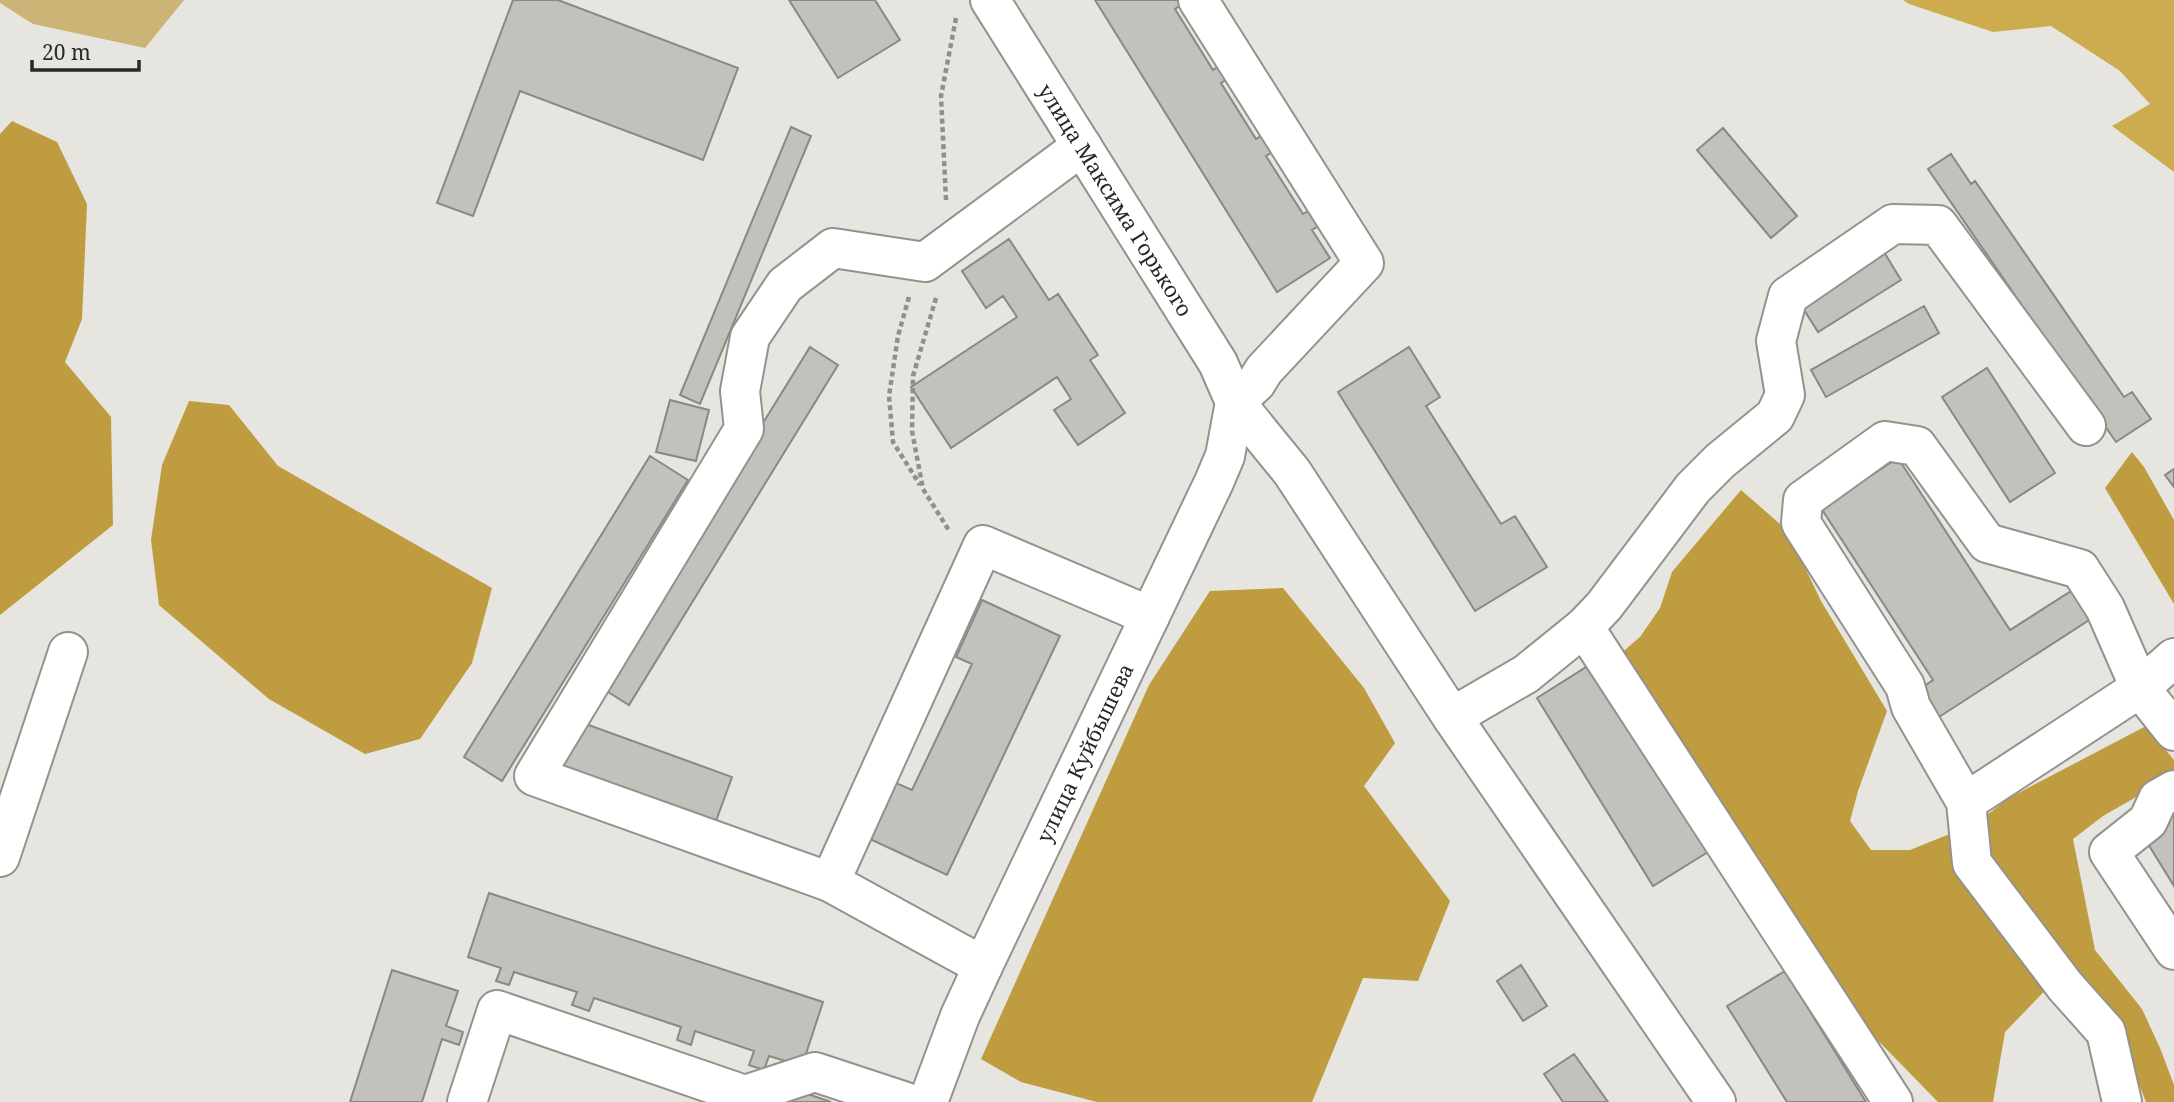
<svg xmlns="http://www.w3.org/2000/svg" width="2174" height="1102" viewBox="0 0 2174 1102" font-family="'Noto Serif',serif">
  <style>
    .green { fill: #ccb376 }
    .forest { fill: #be9c3f }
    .water { fill: #cdab4f }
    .building { fill: #c3c1bb; stroke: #8a8883; stroke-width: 2 }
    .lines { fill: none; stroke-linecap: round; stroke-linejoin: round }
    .minor-casing { stroke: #94928d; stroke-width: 42 }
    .path { stroke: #918f8b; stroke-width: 4.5; stroke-dasharray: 5 3.5; stroke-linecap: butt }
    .minor { stroke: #fff; stroke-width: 38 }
    .labels { text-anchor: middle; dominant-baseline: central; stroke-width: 6; stroke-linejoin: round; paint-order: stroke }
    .street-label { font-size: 21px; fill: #292826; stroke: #e7e5df }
  </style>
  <rect width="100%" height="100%" fill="#e7e5df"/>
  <path class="green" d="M0,0H184L145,48L33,24L0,3Z"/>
  <path class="forest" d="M12,121L57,142L87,204L82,319L65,362L111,417L113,525L0,615V134Z
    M189,401L229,405L278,466L492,588L472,663L420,739L365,754L269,699L159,605L151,540L162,465Z
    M2132,452L2144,467L2174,520V604L2105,488Z
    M1741,490L1787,530L1821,601L1887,711L1858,791L1850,821L1871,850H1910L1977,823L2007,799L2146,726L2174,760V769L2164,781L2103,816L2073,839L2095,950L2142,1009L2160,1048L2174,1085V1102H2146L2107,1002L2063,972L2005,1032L1993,1102H1938L1854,1016L1619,655L1640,637L1660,608L1672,572Z
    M1283,588L1364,688L1395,743L1364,786L1450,901L1418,981L1363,978L1312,1102H1097L1021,1082L981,1059L1149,685L1210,591Z"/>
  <path class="water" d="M1903,0H2174V172L2112,126L2150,104L2120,71L2051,26L1993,32L1909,4Z"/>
  <path class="building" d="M513,0H558L738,68L703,160L520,91L473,216L437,203Z
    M789,0H875L900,40L838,78Z
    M1095,0H1179L1182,4L1175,9L1213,70L1220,65L1228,79L1221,83L1256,139L1264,134L1274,151L1266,156L1303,214L1310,210L1320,225L1312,230L1330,258L1277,292Z
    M791,127L811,136L700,404L680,395Z
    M1723,128L1797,216L1771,238L1697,150Z
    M1951,154L1971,184L1975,181L2124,397L2132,392L2151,419L2116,442L1928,169Z
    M1009,239L1049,300L1058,294L1098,355L1090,360L1125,413L1078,445L1054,410L1071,399L1057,377L951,448L911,387L1017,317L1003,296L986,308L962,271Z
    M1884,252L1901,280L1818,332L1801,305Z
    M1924,306L1939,333L1826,397L1811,370Z
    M810,347L838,365L629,705L600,687Z
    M1409,347L1440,397L1426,406L1501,524L1515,516L1547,567L1475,611L1338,392Z
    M1987,368L2055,473L2010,502L1942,397Z
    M670,400L709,410L696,461L656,452Z
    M650,456L688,480L502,781L464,757Z
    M1898,458L2010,630L2079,586L2097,615L1939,717L1920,689L1933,680L1821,508Z
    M2174,469V487L2165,475Z
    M982,600L1060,636L947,875L870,839L896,783L912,790L972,664L956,657Z
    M1591,664L1708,852L1653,886L1537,698Z
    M572,719L732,777L716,821L556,764Z
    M2174,803V886L2145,839L2169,824L2161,811Z
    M489,893L823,1002L802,1066L769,1056L764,1070L749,1065L754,1051L695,1031L691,1045L677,1040L681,1027L594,998L589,1011L572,1005L577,992L514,972L509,985L496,981L501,968L468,957Z
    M1521,965L1547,1006L1523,1021L1497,981Z
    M392,970L458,991L446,1026L463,1032L459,1045L442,1039L422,1102H350Z
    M1785,971L1866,1102H1787L1727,1006Z
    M1574,1054L1608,1102H1563L1544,1074Z
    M793,1089L831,1102H789Z"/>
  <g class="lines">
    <defs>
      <g id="minor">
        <path id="s1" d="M990,0L1218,363L1235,402L1292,472L1452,717L1716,1102"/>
        <path d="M1198,0L1364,263L1264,370L1256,383L1235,402"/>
        <path d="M1584,627L1893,1102"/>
        <path d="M1452,717L1526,674L1584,627L1604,606L1693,488L1720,461L1775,416L1785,395L1776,341L1788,296L1893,224L1938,225L2086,426"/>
        <path d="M2174,790L2158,799L2148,821L2109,852L2174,950"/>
        <path d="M1966,802L2140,688L2174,731"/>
        <path d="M0,857L68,652"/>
        <path d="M830,882L534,776L744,429L740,391L750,337L785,285L833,248L925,262L1082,146"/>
        <path d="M983,966L830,882L983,545L1150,616"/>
        <path d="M467,1102L497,1010L745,1095"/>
        <path d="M743,1102L745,1095L815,1072L906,1102"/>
        <path id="s2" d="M928,1102L960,1016L983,966L1214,482L1225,456L1235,402"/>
        <path d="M2122,1102L2106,1032L2065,986L1972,863L1966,802L1911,707L1905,686L1801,523L1803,500L1885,441L1917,446L1987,543L2080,569L2105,608L2140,688L2174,658"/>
      </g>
    </defs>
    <use href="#minor" class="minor-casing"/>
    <path class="path" d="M946,200L941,96L956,18
      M909,297L898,336L889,396L893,442L920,485
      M936,298L913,376L912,431L923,489L950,532"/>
    <use href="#minor" class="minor"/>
  </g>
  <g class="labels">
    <g class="street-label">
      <text stroke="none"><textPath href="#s1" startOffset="236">улица Максима Горького</textPath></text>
      <text stroke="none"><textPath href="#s2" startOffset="383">улица Куйбышева</textPath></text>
    </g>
  </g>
  <path d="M32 60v10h107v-10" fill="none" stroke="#292826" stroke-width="3.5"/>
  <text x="42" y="60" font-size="21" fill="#292826" stroke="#e7e5df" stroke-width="5" paint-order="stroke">20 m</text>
</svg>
